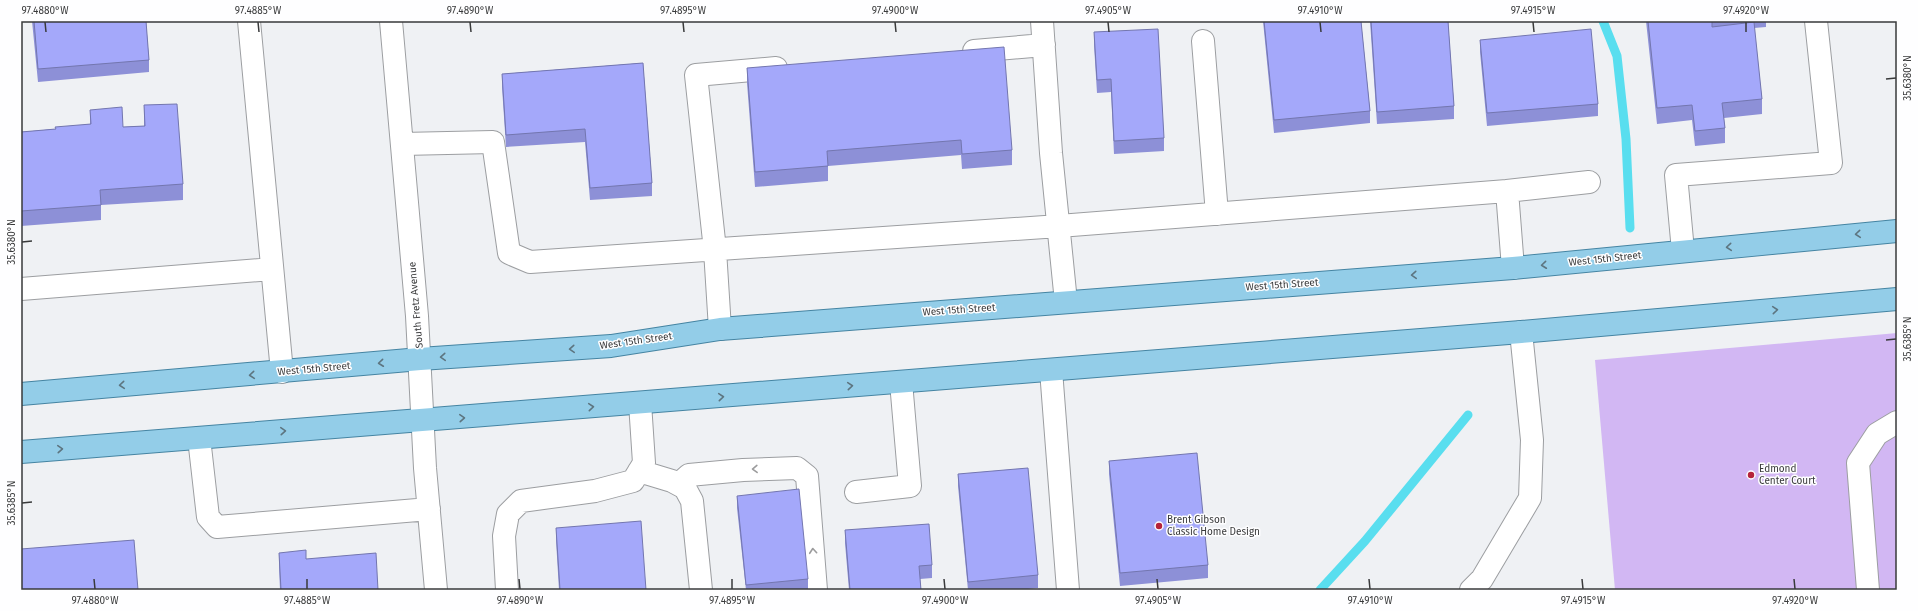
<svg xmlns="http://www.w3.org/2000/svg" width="1918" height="611" viewBox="0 0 1918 611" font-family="'Fira Sans',sans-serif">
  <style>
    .grass { fill: #d2b7f3 }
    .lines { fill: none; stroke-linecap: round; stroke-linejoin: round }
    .stream { stroke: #59deef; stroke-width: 9 }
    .minor-casing { stroke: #9c9ea1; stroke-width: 24 }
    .major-casing { stroke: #4584a2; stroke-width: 24 }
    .minor { stroke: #fff; stroke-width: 22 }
    .major { stroke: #93cde8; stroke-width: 22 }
    .wall { fill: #8d90d7 }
    .building { fill: #a4a8fa; stroke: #7376af }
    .oneway { stroke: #5d7580 }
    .oneway2 { stroke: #9c9c9d }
    .ticks { fill: none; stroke: #393a3b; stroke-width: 1.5 }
    .poi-dot { fill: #b5233b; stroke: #fefeff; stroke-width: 1.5 }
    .labels { text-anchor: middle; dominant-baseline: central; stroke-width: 3; stroke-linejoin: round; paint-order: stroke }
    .street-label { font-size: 10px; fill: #393a3b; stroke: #fefeff }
    .poi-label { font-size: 10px; fill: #393a3b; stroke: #fefeff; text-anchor: start }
    .neatline { fill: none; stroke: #393a3b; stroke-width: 1.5 }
    .ticks-label { font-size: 10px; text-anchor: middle; fill: #393a3b }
  </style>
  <rect width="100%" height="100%" fill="#eff1f4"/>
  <path class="grass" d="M1897,333V590H1615L1595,360Z"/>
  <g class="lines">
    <path class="stream" d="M1603,21L1617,56L1626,139L1630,228
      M1320,590L1365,541L1468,415"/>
    <defs>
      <path id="minor" d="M249,21L282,372
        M391,21L417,316L425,468L436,590
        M1042,21L1051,153L1066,302
        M1203,41L1217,214
        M974,51L1044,45
        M402,144L493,142L509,253L530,262L1059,226L1507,191L1513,268
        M1507,191L1589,182
        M1683,251L1676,175L1831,163L1816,21
        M21,289L272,269
        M720,329L715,250L696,75L776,68
        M1051,370L1068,590
        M199,438L208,517L217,527L429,509
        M639,471L672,481L685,488L692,501L701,590
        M679,484L689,475L743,470L797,468L807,476L816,590
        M856,492L910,486L901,382
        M507,590L504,536L508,514L521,501L595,491L633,481L644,463L640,403
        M1471,590L1482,579L1530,498L1532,440L1521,332
        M1868,590L1858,463L1877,434L1897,422"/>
      <path id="major" d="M21,394L420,359L611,346L720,329L1513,268L1897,231
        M21,452L1521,332L1897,299"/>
    </defs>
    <use href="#minor" class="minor-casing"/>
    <use href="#major" class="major-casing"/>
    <use href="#minor" class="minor"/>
    <use href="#major" class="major"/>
  </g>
  <path class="wall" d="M32,21H146L149,60V72L38,82Z
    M1263,21H1361L1370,111V123L1274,133Z
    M1370,21H1448L1454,106V119L1377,124Z
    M1646,21H1766V27L1754,28L1762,99V114L1724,118L1725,128V143L1695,146L1692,120L1657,124Z
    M1094,32L1164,138V151L1114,154L1111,92L1097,93L1094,45Z
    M1480,40L1598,104V116L1487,126L1480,52Z
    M643,63L652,183V196L590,200L585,142L506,147L502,87V74Z
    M747,68L1012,150V165L962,169L961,155L828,166V181L755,187L747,83Z
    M144,105L183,184V200L101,205V220L21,226V132L55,129L90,124V110L123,127L144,126Z
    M1109,461L1208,565V578L1120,586L1109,474Z
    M958,474L1038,575V588L1018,590H968L958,486Z
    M737,496L808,579V590H746L737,508Z
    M556,528L646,590H559L556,540Z
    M845,530L932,565V578L920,579L921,590H849L845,543Z
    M279,553L306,559L378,590H280L279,566Z"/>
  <path class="building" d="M34,21H146L149,60L38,69Z
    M1264,21H1361L1370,111L1274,120Z
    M1371,21H1448L1454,106L1377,112Z
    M1648,21H1712V27L1754,22L1762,99L1722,103L1725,128L1695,131L1692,105L1657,108Z
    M1158,29L1164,138L1114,141L1111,79L1097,80L1094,32Z
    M1591,29L1598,104L1487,113L1480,40Z
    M1004,47L1012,150L962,154L961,140L827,151L828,166L755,172L747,68Z
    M643,63L652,183L590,188L585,129L506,135L502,74Z
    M177,104L183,184L100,190L101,205L21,211V132L56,129L55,127L91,124L90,110L122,107L123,127L145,126L144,105Z
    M1197,453L1208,565L1120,573L1109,461Z
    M1028,468L1038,575L968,582L958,474Z
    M799,489L808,579L746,585L737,496Z
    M641,521L646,590H560L556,528Z
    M929,524L932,565L919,566L921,590H850L845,530Z
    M134,540L138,590H21V549Z
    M306,550V559L376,553L378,590H281L279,553Z"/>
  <defs><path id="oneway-chevron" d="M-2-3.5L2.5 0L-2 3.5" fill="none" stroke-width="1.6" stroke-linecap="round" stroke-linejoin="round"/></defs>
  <g class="oneway">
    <use href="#oneway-chevron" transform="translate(1858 234) rotate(175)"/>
    <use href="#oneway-chevron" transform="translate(1729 247) rotate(175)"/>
    <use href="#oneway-chevron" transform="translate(1544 265) rotate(174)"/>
    <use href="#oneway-chevron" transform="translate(1414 275) rotate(176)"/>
    <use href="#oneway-chevron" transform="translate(1775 310) rotate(-5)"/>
    <use href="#oneway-chevron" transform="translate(572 349) rotate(176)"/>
    <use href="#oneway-chevron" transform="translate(443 357) rotate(176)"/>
    <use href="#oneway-chevron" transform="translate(381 363) rotate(174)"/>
    <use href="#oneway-chevron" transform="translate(252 375) rotate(175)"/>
    <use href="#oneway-chevron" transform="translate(122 385) rotate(175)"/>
    <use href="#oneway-chevron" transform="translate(850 386) rotate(-5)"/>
    <use href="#oneway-chevron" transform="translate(721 397) rotate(-5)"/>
    <use href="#oneway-chevron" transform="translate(591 407) rotate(-5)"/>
    <use href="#oneway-chevron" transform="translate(462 418) rotate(-4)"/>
    <use href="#oneway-chevron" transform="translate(283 431) rotate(-4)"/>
    <use href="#oneway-chevron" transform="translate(60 449) rotate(-4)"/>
  </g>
  <g class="oneway2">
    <use href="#oneway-chevron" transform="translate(755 469) rotate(178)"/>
    <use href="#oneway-chevron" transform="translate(813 551) rotate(-95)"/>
  </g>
  <path class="ticks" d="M45,22L46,32M258,22L259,32M470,22L471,32M683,22L684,32M895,22L896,32M1108,22L1109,32M1320,22L1321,32M1533,22L1534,32M1746,22V32M1886,79L1896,78M22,242L32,241M1886,340L1896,339M22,503L32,502M94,579L95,589M307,579V589M519,579L520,589M732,579V589M944,579L945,589M1157,579L1158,589M1369,579L1370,589M1582,579L1583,589M1794,579L1795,589"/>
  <g class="poi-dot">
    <circle cx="1751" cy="475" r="4"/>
    <circle cx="1159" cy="526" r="4"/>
  </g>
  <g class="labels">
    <g class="street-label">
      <text transform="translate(1605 259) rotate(-6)">West 15th Street</text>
      <text transform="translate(1282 285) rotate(-4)">West 15th Street</text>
      <text transform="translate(416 305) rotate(-95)">South Fretz Avenue</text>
      <text transform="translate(959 310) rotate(-4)">West 15th Street</text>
      <text transform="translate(636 341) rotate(-8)">West 15th Street</text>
      <text transform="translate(314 369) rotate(-5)">West 15th Street</text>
    </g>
    <g class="poi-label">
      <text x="1759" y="469">Edmond<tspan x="1759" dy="12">Center Court</tspan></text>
      <text x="1167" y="520">Brent Gibson<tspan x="1167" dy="12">Classic Home Design</tspan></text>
    </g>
  </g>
  <rect width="1918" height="611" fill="none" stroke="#fefeff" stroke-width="44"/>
  <rect x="22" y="22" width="1874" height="567" class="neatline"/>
  <g class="ticks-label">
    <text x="45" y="14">97.4880°W</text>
    <text x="258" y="14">97.4885°W</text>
    <text x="470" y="14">97.4890°W</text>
    <text x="683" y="14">97.4895°W</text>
    <text x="895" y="14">97.4900°W</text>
    <text x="1108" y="14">97.4905°W</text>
    <text x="1320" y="14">97.4910°W</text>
    <text x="1533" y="14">97.4915°W</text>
    <text x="1746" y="14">97.4920°W</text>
    <text transform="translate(1907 78) rotate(-90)" y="4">35.6380°N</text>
    <text transform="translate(11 242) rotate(-90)" y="4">35.6380°N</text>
    <text transform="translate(1907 339) rotate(-90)" y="4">35.6385°N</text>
    <text transform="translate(11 503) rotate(-90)" y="4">35.6385°N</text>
    <text x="95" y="604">97.4880°W</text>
    <text x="307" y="604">97.4885°W</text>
    <text x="520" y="604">97.4890°W</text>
    <text x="732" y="604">97.4895°W</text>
    <text x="945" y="604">97.4900°W</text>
    <text x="1158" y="604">97.4905°W</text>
    <text x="1370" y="604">97.4910°W</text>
    <text x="1583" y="604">97.4915°W</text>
    <text x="1795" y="604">97.4920°W</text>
  </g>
</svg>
